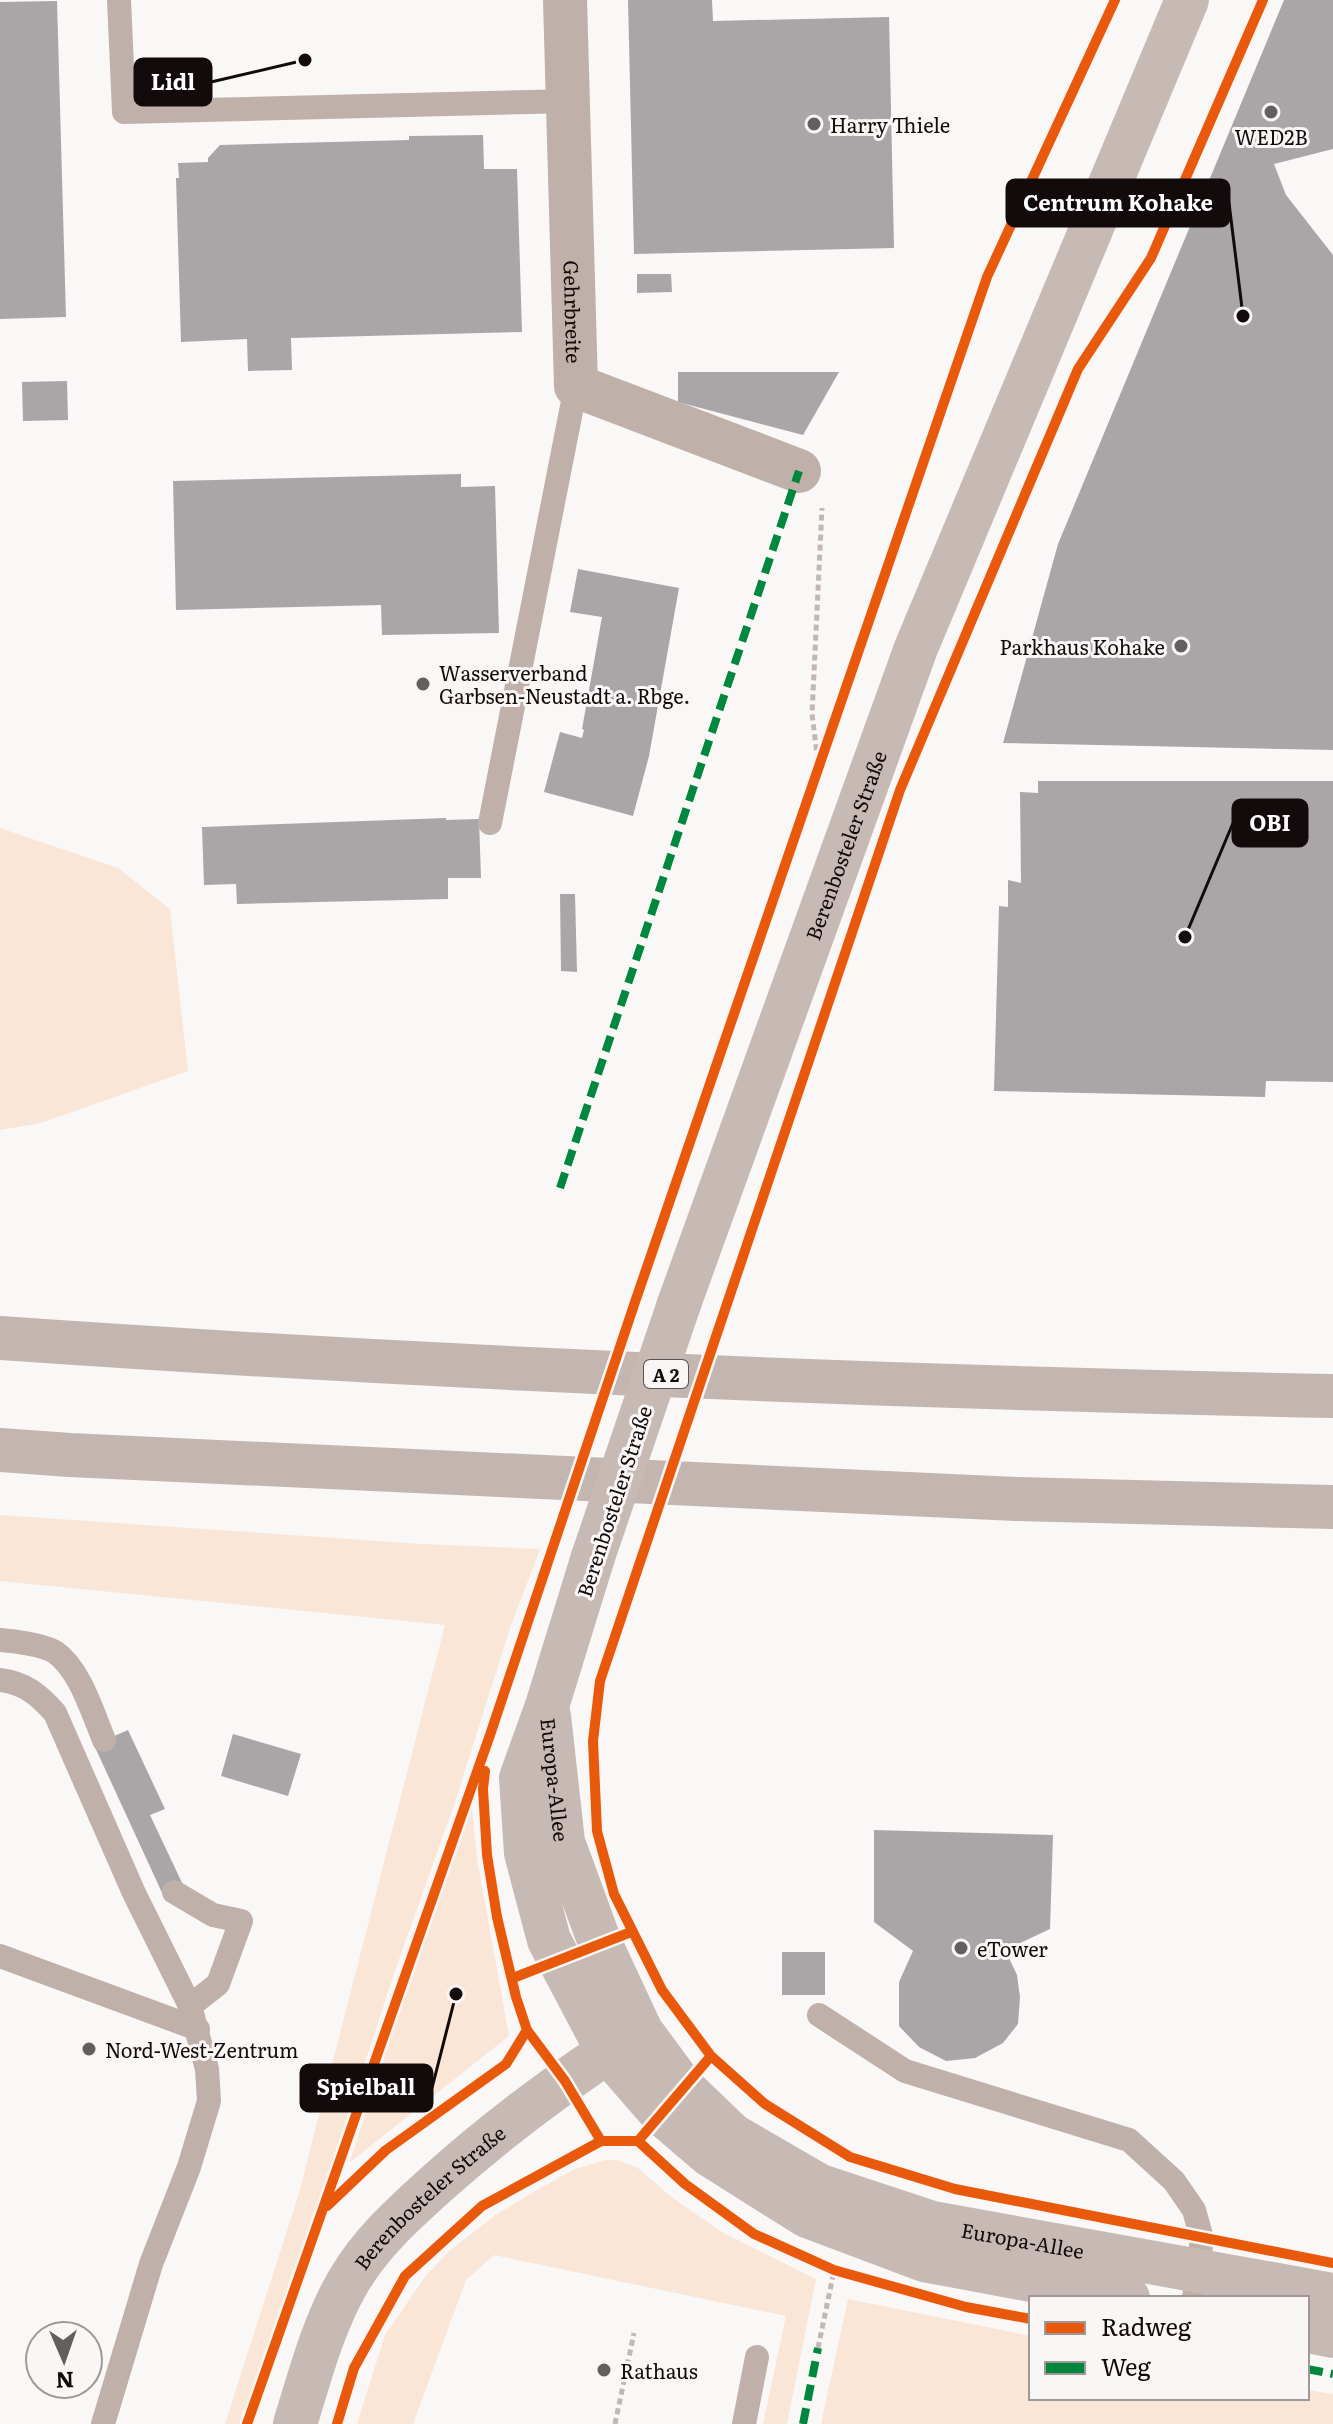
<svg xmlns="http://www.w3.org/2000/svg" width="1333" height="2424" viewBox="0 0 1333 2424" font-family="Literata,serif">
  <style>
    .green { fill: #f9e6d6 }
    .building { fill: #aaa5a7 }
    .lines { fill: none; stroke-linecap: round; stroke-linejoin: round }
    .path { stroke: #c1b7b6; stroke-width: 5; stroke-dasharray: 6 4; stroke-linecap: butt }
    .lane { stroke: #bfb0aa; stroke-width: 24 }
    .street { stroke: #bfb0aa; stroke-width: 44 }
    .secondary { stroke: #c7b9b4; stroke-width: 44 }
    .highway { stroke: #c3b6b1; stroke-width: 44 }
    .secondary-bridge { stroke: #c7b9b4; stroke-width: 44 }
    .quiet { stroke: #00873e; stroke-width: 8; stroke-dasharray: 16 8; stroke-linecap: butt }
    .cycleway-casing { stroke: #fbf6f6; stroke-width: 15 }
    .cycleway { stroke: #e8590c; stroke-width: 10 }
    .poi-dot { fill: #645e5e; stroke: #fbf6f6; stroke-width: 3 }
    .labels { text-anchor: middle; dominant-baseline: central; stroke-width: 6; stroke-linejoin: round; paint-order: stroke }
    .shield { fill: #fbf6f6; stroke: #595252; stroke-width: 2 }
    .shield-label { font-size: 18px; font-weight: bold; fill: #130b0b }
    .poi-label { font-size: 20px; fill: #130b0b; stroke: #fbf6f6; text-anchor: start }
    .street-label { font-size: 20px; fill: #130b0b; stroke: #fbf6f6 }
    .leader { fill: none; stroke: #130b0b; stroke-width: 3 }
    .callout-dot { fill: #130b0b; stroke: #fbf6f6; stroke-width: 3 }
    .callout { fill: #130b0b; stroke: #130b0b; stroke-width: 3 }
    .callout-label { font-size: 22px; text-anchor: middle; font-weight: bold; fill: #fff }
  </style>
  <rect width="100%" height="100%" fill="#faf7f7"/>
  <path class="green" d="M0,828L118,868L170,909L188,1071L41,1123L0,1130Z
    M0,1515L422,1544L540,1549L509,1631L456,1799L396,1968L278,2326L240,2424H225L299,2193L445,1625L0,1581Z
    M471,1798L477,1859L509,2036L349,2163Z
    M606,2160H618L638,2168L670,2196L723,2233L816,2279L787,2424H763L786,2316L494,2255L466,2280L413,2424H357L385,2335L425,2277L449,2251L496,2215L535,2191L575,2169Z
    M848,2299L1031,2336V2398H1307V2390L1333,2394V2424H821Z"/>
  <path class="building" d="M628,0H712L713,21L889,17L894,248L634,254Z
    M1284,0H1333V149L1274,164L1286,195L1333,255V750L1003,743L1058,544Z
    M57,1L66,317L0,319V2Z
    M483,135L484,169H517L522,332L291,338L292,370L248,371L247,339L181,342L176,178H179L178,163L208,162V158L220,145L409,140V136Z
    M637,274H671L672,292L637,293Z
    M678,372H839L803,435L678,402Z
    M67,381L68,420L23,421L22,382Z
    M461,474V487L495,486L499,633L382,635L381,605L176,610L173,481Z
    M578,569L679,588L649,756L633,816L544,792L560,732L582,738L584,730L582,729L602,617L570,612Z
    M1038,781H1333V1082L1266,1081L1265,1097L994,1091L999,906L1008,907V880L1021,883L1020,792L1038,793Z
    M446,818V820L479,819L481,878H448V899L237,904L236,884L204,885L202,827Z
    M560,894H575L577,972L561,971Z
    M128,1730L165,1809L150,1815L184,1887L164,1897L94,1745Z
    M233,1734L301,1754L288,1796L221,1776Z
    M874,1830L1053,1835L1050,1929L1018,1944L1007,1954L1017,1975L1020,1997L1018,2024L1003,2043L975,2058L946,2061L919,2047L899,2026V1982L913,1951L874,1922Z
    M782,1952H825V1995H782Z"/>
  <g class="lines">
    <path class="path" d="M819,770L812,714L822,508
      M818,2348L834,2271
      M615,2424L634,2333"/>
    <path class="lane" d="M119,0L124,112L570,101
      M490,823L576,386
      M0,1640C14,1641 44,1645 55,1652C80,1669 93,1714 104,1740
      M0,1680C25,1683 39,1695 55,1713L134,1893L190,2006L207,2069L209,2101L189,2167L151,2264L103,2424
      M174,1892L213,1915L241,1921L218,1984L190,2006
      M0,1956L198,2029
      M819,2015L905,2071L1129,2140L1174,2181L1194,2210L1202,2239L1194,2298
      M744,2424L757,2357"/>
    <path class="street" id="s1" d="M565,0L576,386L799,471"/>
    <g class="secondary">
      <path id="s2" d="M679,1304L916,648L1187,0"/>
      <path d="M593,1557L547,1706L521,1778L526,1853L549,1940L608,2052L661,2113L710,2155L807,2216L924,2260L1128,2298"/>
      <path id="s3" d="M549,1716L563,1842L600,1943L641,2031L683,2088L732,2135L820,2186L932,2223L1333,2295"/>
      <path d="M1307,2331L1333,2336"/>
      <path id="s4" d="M295,2424C310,2376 323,2325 348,2282C370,2244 401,2216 433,2187C495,2131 562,2081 632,2036"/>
    </g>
    <path class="highway" d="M0,1338C444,1369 888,1387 1333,1396
      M0,1450L70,1455L1016,1499L1333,1507"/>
    <path class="secondary-bridge" d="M593,1557L679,1304"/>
    <path class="quiet" d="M560,1188L799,471
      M1307,2369L1333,2374
      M803,2424L818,2348"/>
    <defs>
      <path id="cycleway" d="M1263,0L1151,258L1078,369L900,790L600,1681L593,1741L597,1831L614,1894L662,1990L711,2056L765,2104L850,2157L955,2189L1333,2263
        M485,1771L483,1789L487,1855L497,1917L516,1997L527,2030L565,2081L601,2141
        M513,1978L631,1932
        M638,2141L711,2056
        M327,2206L386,2150L506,2064L527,2030
        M247,2424L490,1735L635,1302L987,277L1115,0
        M337,2424L354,2368L405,2276L482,2206L601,2141H638L685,2184L754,2234L834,2270L966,2307L1031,2319"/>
    </defs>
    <use href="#cycleway" class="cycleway-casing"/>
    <use href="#cycleway" class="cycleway"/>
  </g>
  <g class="poi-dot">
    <circle cx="1271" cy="112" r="8"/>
    <circle cx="814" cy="124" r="8"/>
    <circle cx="1181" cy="646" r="8"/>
    <circle cx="423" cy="684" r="8"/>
    <circle cx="961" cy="1948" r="8"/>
    <circle cx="89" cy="2049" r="8"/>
    <circle cx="604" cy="2370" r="8"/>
  </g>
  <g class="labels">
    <rect class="shield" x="644" y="1360" width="44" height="28" rx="6"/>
    <g class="shield-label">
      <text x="666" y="1374">A 2</text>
    </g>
    <g class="poi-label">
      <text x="830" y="124">Harry Thiele</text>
      <text x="1271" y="136" text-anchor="middle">WED2B</text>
      <text x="1165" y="646" text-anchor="end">Parkhaus Kohake</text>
      <text x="439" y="672">Wasserverband<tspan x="439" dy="23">Garbsen-Neustadt a. Rbge.</tspan></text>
      <text x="977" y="1948">eTower</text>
      <text x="105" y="2049">Nord-West-Zentrum</text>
      <text x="620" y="2370">Rathaus</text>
    </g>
    <g class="street-label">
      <text stroke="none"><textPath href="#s1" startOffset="312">Gehrbreite</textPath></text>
      <text stroke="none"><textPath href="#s2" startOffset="488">Berenbosteler Straße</textPath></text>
      <text transform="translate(613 1501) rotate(-72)">Berenbosteler Straße</text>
      <text stroke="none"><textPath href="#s3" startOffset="64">Europa-Allee</textPath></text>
      <text stroke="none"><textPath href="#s4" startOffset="270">Berenbosteler Straße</textPath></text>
      <text stroke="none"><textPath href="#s3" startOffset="782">Europa-Allee</textPath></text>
    </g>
  </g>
  <path class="leader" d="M305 60L211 82M1243 316L1229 203M1185 937L1233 823M456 1994L432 2088"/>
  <g class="callout-dot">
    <circle cx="305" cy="60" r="8"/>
    <circle cx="1243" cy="316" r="8"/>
    <circle cx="1185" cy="937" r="8"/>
    <circle cx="456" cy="1994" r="8"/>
  </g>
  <g class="callout">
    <rect x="135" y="59" width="76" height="46" rx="8"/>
    <rect x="1007" y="180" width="222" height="46" rx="8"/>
    <rect x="1233" y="800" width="74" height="46" rx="8"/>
    <rect x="301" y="2065" width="131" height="46" rx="8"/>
  </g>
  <g class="callout-label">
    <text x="173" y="90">Lidl</text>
    <text x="1118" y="211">Centrum Kohake</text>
    <text x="1270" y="831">OBI</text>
    <text x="366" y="2095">Spielball</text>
  </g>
  <rect x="1029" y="2296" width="280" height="104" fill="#fbf6f6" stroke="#9e9898" stroke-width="2"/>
  <rect x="1045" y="2322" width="40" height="12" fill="#e8590c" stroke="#9e9898" stroke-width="2"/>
  <text x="1101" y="2336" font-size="24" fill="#130b0b">Radweg</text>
  <rect x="1045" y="2362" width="40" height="12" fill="#00873e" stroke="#9e9898" stroke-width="2"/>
  <text x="1101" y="2376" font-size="24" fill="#130b0b">Weg</text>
  <g transform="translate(64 2360) rotate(178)"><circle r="38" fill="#fbf6f6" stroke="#9e9898" stroke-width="2"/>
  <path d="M0-6L14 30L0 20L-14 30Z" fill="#645e5e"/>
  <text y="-12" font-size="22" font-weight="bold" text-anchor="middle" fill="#130b0b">N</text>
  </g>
</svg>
